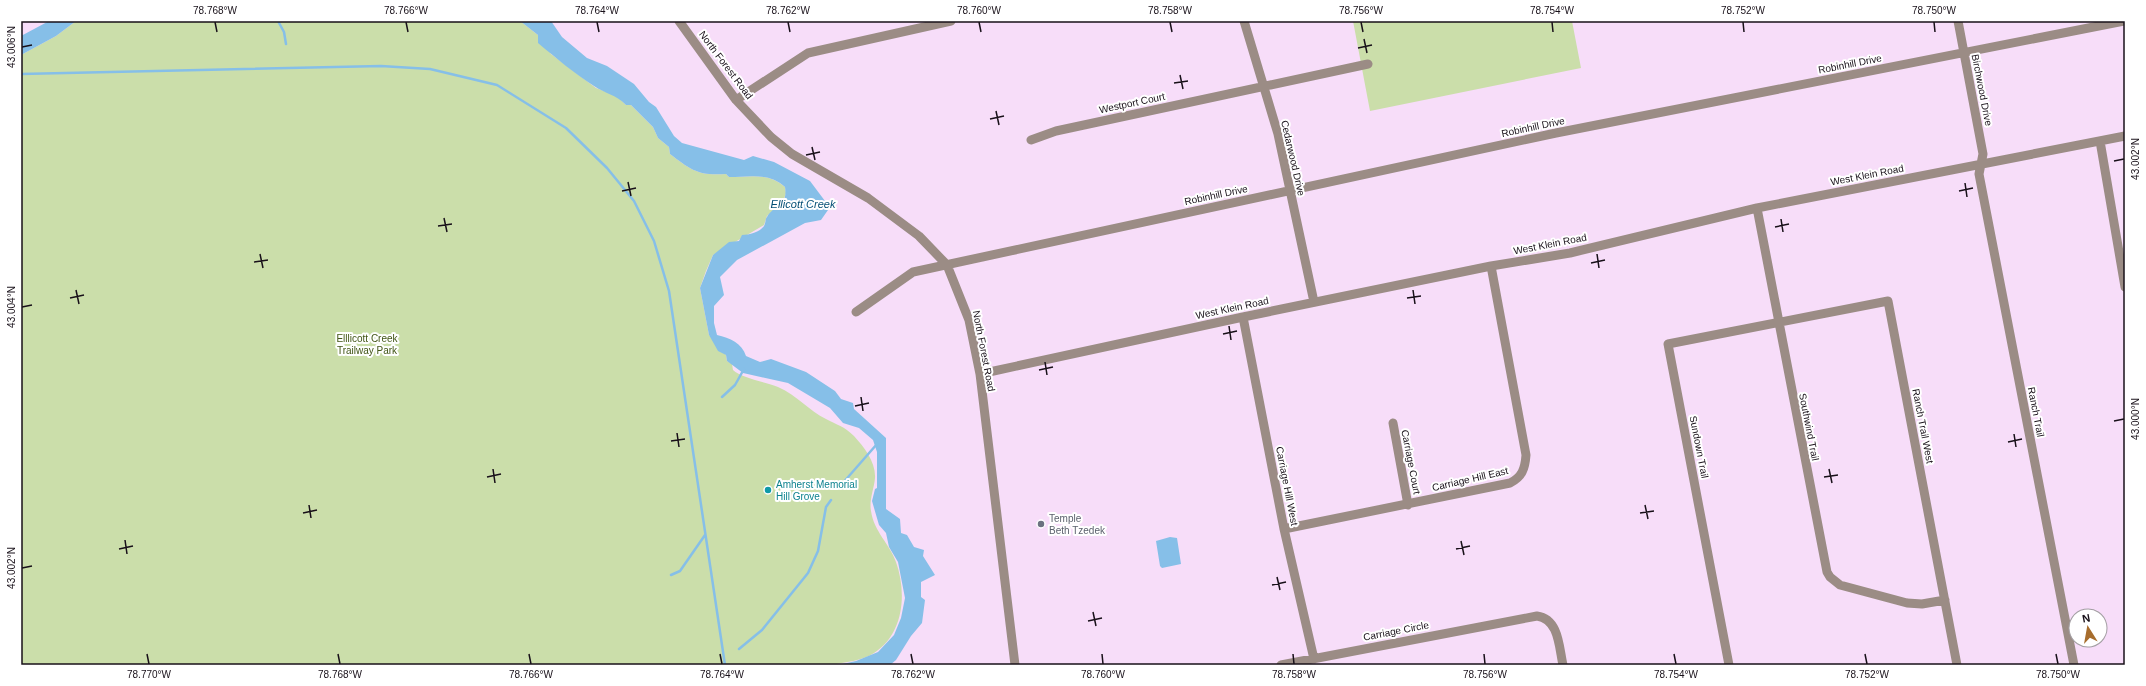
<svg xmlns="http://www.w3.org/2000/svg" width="2146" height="686" viewBox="0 0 2146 686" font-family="Helvetica,sans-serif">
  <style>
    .green { fill: #cbdeaa }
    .water { fill: #86bfe8 }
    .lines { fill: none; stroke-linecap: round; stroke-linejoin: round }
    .stream { stroke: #86bfe8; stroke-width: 2.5 }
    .minor { stroke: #9b8c85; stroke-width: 9 }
    .ticks { fill: none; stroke: #181019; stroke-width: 1.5 }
    .culture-dot { fill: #0f9aa8; stroke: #fff; stroke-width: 1.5 }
    .worship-dot { fill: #6b7280; stroke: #fff; stroke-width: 1.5 }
    .labels { text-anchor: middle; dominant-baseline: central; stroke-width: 4; stroke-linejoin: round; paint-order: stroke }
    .street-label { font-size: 10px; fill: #181019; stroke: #fff }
    .park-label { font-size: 10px; fill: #425516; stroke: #fff }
    .culture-label { font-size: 10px; fill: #0d838f; stroke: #fff; text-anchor: start }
    .worship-label { font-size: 10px; fill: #5b616d; stroke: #fff; text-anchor: start }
    .water-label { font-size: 11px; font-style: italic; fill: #054f75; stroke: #fff }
    .neatline { fill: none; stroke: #181019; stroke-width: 1.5 }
    .ticks-label { font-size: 10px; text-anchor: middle; fill: #181019 }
  </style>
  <rect width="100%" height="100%" fill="#f7ddf9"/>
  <path class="green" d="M76,21H520L538,35L551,54L596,88L617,96L626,105H631L653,127L658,138L669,147L670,154C691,170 698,176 726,174L729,177C750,177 768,172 785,187L786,193L783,202L767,216L764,225L713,255L706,271L700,288L709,335L726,355L727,361L732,364L733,370C741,378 766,382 778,387C798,396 808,410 826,419C837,425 844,426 854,436C864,447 876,462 875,478C874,489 869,500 871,511C874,532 890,544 896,562C907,593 904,634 874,653C862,661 845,662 831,665H21V55L56,36Z
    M1353,21H1572L1581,68L1370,111Z"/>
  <path class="water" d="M49,21H76L56,36L21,55V36Z
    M520,21H551L562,37L587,58L607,66L634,84L649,102L656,107L674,136L682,143L744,160L753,156L774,162L810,181L825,201L828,210L821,220L805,223L737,260L720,277L724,295L714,306V323L717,335C730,338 742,343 746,356L760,362L771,359L806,372L835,391L841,399L853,403L854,409L886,438V509L900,519L901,533L907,535L914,547L924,550L923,556L935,575L921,582V597L925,600L922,623L911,636L896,660L890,665H838L856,661L878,652L894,635L901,618L905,598L898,562L889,547L886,533L879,525L872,501L875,489L877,488V452L873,440L859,428L843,423L830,408L788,383L743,373L727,361L726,355L718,351L709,335L700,288L713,255L729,242L739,241L742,235C749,235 760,232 764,226C766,223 765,219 767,217C775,204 788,207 785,187C769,172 749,177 729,177L726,174C698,176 691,170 670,154L669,147L658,138L653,127L631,105H626C615,94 606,94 594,86C575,74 556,58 538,43V35Z
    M1170,537L1177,538L1181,564L1162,568L1160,566L1156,541Z"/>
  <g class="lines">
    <path class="stream" d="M278,21L284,32L286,44
      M21,74L381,66L430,69L497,85L566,128L607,168L634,201L654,241L669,291L725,665
      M722,397L735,385L744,369
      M842,484L877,444
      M671,575L680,571L705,535
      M739,649L762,630L808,573L818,551L826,507L831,500"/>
    <path class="minor" d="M679,21L736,100L771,137L792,154L868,198L919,236L947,265L969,320L980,374L1015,665
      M1244,21L1278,134L1314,302
      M1958,21L1983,154L1979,174L2074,665
      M736,100L808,53L951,21
      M1031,140L1056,131L1368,64
      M2100,141L2125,287
      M1757,208L1827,572L1830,577L1840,585L1907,603L1922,604L1945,600
      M856,312L913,272L1556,133L2124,21
      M1243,317L1284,529L1314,659
      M980,374L1243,317L1491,266L1570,253L1757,208L2125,136
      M1393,423L1408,505
      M1284,529L1510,483C1522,477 1525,469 1526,455L1491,266
      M1281,665L1537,616C1559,619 1559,647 1563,665
      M1729,665L1668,344L1888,301L1957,665"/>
  </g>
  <path class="ticks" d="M215,22L217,32M406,22L408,32M597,22L599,32M788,22L790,32M979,22L981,32M1170,22L1172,32M1361,22L1363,32M1552,22L1553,32M1743,22L1744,32M1934,22L1935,32M1364,39L1367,53M22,47L32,45M1358,48L1372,45M1180,75L1183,89M1174,83L1188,81M996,111L999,125M990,119L1004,116M812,147L815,160M806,155L820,152M2114,161L2124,159M628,182L631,196M1965,183L1967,197M622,191L636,188M1959,191L1973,188M444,218L447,232M1781,219L1783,232M438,226L452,224M1775,227L1789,224M260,254L263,268M1597,254L1599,268M254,262L268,260M1591,263L1605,260M76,290L79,304M1413,290L1415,304M70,298L84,295M1407,298L1421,296M22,307L32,305M1229,326L1231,340M1223,334L1237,331M1045,362L1047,375M1039,370L1053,367M861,397L863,411M855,406L869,403M2114,421L2124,419M677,433L679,447M2014,434L2016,447M671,441L685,439M2008,442L2022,439M493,469L495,483M1829,469L1832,483M487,477L501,474M1824,477L1838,475M309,505L311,518M1645,505L1648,519M303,513L317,510M1640,513L1654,511M125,540L127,554M1461,541L1464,555M119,549L133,546M1456,549L1470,546M22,568L32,566M1277,577L1280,590M1272,585L1286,582M1093,612L1096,626M1088,621L1102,618M147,654L149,664M338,654L340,664M529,654L531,664M720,654L722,664M911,654L913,664M1102,654L1103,664M1293,654L1294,664M1484,654L1485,664M1674,654L1676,664M1865,654L1867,664M2056,654L2058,664"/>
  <circle class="culture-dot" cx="768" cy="490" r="4"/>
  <circle class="worship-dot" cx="1041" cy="524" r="4"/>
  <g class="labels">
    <g class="street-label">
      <text transform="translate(1850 64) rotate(-11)">Robinhill Drive</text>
      <text transform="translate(726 65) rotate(53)">North Forest Road</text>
      <text transform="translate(1982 90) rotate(79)">Birchwood Drive</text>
      <text transform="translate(1132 103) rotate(-12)">Westport Court</text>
      <text transform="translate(1533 127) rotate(-12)">Robinhill Drive</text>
      <text transform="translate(1293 158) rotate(77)">Cedarwood Drive</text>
      <text transform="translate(1867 175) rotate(-11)">West Klein Road</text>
      <text transform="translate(1216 195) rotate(-12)">Robinhill Drive</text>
      <text transform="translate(1550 244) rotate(-11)">West Klein Road</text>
      <text transform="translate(1232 308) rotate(-12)">West Klein Road</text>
      <text transform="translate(984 351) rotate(79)">North Forest Road</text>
      <text transform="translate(2036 412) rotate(79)">Ranch Trail</text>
      <text transform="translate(1923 426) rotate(79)">Ranch Trail West</text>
      <text transform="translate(1809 427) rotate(79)">Southwind Trail</text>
      <text transform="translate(1699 447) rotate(79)">Sundown Trail</text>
      <text transform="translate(1411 462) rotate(79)">Carriage Court</text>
      <text transform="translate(1470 479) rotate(-13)">Carriage Hill East</text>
      <text transform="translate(1287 486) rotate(79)">Carriage Hill West</text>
      <text transform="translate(1396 631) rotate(-11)">Carriage Circle</text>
    </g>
    <g class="park-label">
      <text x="367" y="338">Elllicott Creek<tspan x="367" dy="12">Trailway Park</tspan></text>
    </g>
    <g class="culture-label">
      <text x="776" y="484">Amherst Memorial<tspan x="776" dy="12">Hill Grove</tspan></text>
    </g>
    <g class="worship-label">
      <text x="1049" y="518">Temple<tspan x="1049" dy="12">Beth Tzedek</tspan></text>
    </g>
    <g class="water-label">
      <text x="803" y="204">Ellicott Creek</text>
    </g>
  </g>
  <rect width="2146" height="686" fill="none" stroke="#ffffff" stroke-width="44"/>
  <g transform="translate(2088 628) rotate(349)"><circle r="19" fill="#ffffff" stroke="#a39fa3"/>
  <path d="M0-3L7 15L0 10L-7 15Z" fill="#a76d2d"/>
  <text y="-6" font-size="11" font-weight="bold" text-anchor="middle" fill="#181019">N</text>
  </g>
  <rect x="22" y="22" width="2102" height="642" class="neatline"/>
  <g class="ticks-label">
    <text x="215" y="14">78.768°W</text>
    <text x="406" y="14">78.766°W</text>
    <text x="597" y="14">78.764°W</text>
    <text x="788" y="14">78.762°W</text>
    <text x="979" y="14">78.760°W</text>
    <text x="1170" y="14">78.758°W</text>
    <text x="1361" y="14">78.756°W</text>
    <text x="1552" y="14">78.754°W</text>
    <text x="1743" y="14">78.752°W</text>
    <text x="1934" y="14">78.750°W</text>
    <text transform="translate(11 47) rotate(-90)" y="4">43.006°N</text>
    <text transform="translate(2135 159) rotate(-90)" y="4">43.002°N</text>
    <text transform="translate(11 307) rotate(-90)" y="4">43.004°N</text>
    <text transform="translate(2135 419) rotate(-90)" y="4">43.000°N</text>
    <text transform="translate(11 568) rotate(-90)" y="4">43.002°N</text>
    <text x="149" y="678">78.770°W</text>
    <text x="340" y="678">78.768°W</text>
    <text x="531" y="678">78.766°W</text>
    <text x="722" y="678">78.764°W</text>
    <text x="913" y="678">78.762°W</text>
    <text x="1103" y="678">78.760°W</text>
    <text x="1294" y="678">78.758°W</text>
    <text x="1485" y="678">78.756°W</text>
    <text x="1676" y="678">78.754°W</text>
    <text x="1867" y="678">78.752°W</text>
    <text x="2058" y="678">78.750°W</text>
  </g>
</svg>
